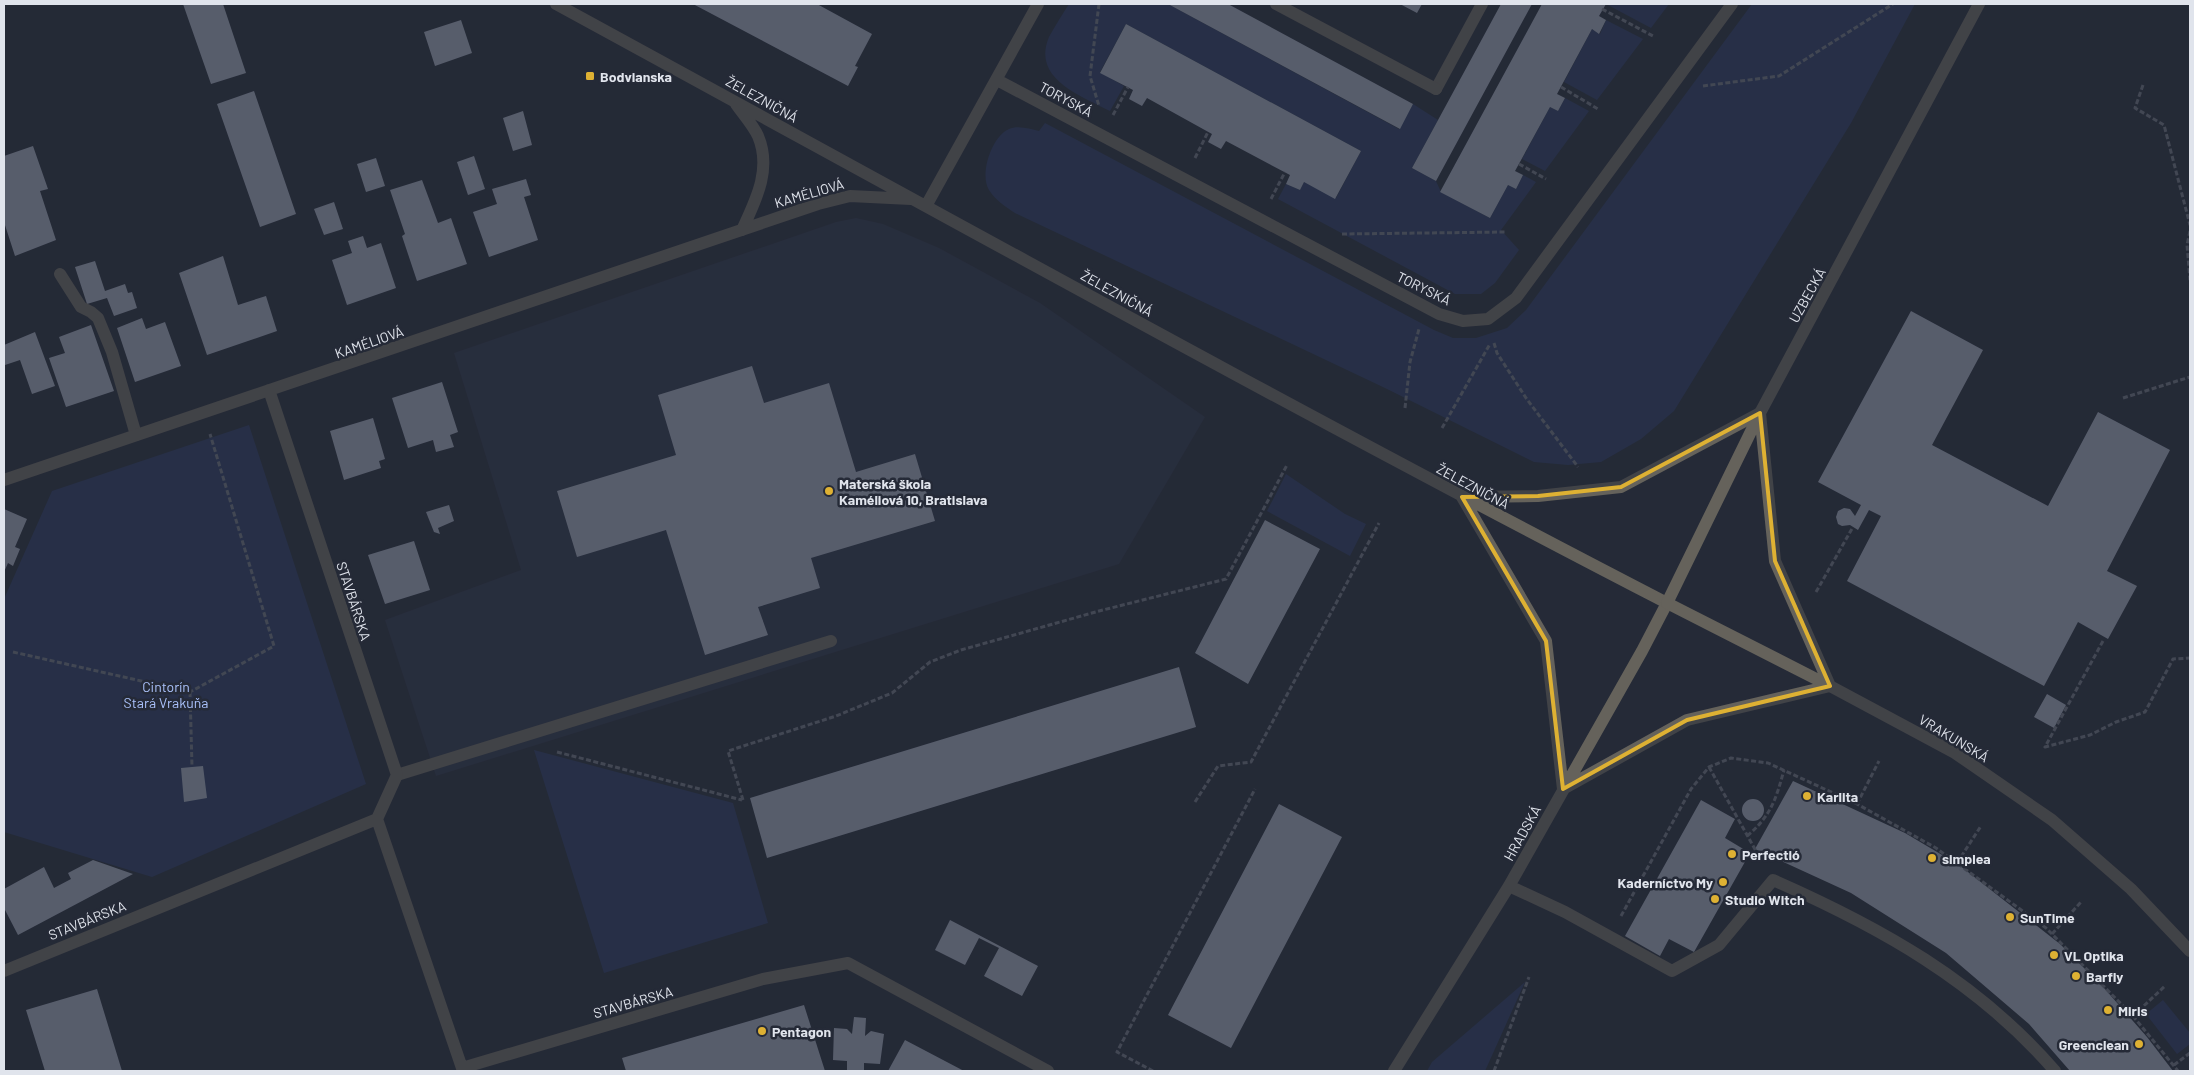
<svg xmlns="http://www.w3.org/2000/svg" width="2194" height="1075" viewBox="0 0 2194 1075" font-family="Barlow,sans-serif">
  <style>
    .built { fill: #2c3345 }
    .green { fill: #2a375b }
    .building { fill: #959cac }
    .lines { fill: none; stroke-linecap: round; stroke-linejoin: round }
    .path { stroke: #666b76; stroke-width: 3; stroke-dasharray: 5 2.5; stroke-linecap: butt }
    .service { stroke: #65625b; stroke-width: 12 }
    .minor { stroke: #65625b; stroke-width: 12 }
    .tertiary { stroke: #65625b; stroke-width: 12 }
    .marked { fill: none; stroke: #deb133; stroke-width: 4; stroke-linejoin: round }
    .poi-dot { fill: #deb133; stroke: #252a37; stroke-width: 2 }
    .labels { text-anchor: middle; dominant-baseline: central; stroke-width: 5; stroke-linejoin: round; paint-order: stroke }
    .poi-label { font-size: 14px; font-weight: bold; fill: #e0e4ec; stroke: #252a37; text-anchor: start }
    .street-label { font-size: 14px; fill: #e0e4ec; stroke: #252a37 }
    .park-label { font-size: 14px; fill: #abc2fb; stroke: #252a37 }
  </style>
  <rect width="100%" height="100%" fill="#252a37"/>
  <path class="built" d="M856,218L883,224L939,248L1040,303L1205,417L1119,564L436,776L385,620L521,570L454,353L836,222Z"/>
  <path class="green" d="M1069,4H1168L1399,129L1413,104L1438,120L1412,168L1436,181L1441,192L1490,218L1508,185L1516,189L1523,175L1536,182L1501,230L1519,250L1495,283L1481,294H1455L1278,199L1286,184L1300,190L1304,182L1336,198L1361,151L1126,24L1100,72L1124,86L1110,111C1082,96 1031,79 1049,37C1055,26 1062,15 1069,4Z
    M1606,4H1669L1651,28Z
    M1752,4H1915L1851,123L1674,411L1641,439L1601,462L1568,465L1534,462L1385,388L1015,213C1006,207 995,200 989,190C979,174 992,136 1009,129C1018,125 1030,129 1039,131L1045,123L1434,330L1453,338H1476L1507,328L1526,310Z
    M1606,20L1643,39L1597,100L1564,82L1592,29L1600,34Z
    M1565,98L1589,111L1545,171L1522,159L1550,107L1558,111Z
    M249,425L366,784L152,877L4,832V599L52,491Z
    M1286,474L1345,514L1366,524L1350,556L1267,511Z
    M534,750L733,803L768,923L604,973Z
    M1525,982L1485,1071H1427L1432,1062Z
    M2163,1000L2190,1033V1044L2177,1054L2146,1014Z"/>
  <path class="building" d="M183,4H223L246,73L211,84Z
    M693,4H817L872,34L855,66L858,67L848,86Z
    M1168,4H1228L1413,104L1400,129Z
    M1400,4H1422L1417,13Z
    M1501,4H1532L1436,181L1412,168Z
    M1542,4H1606L1599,16L1606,20L1599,34L1592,29L1557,94L1565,98L1558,111L1550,107L1515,171L1523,175L1516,189L1508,185L1490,218L1440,192Z
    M461,20L472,53L435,66L424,32Z
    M1126,24L1361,151L1335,199L1304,182L1300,190L1286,184L1290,175L1226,141L1221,149L1208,142L1212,134L1147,98L1142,106L1129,99L1133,90L1100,73Z
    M254,91L296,214L260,227L217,104Z
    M523,111L532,145L513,151L503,118Z
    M33,146L48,189L40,191L56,240L15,256L4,222V156Z
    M474,156L485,189L468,195L457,162Z
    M376,158L385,186L366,192L357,164Z
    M526,179L531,195L524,197L538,240L489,257L473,212L497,204L492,189Z
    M422,180L438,223L451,218L467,264L417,281L402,236L405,234L390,190Z
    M334,202L343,229L324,235L314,209Z
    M363,236L367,248L381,243L396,288L347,305L332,260L352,253L348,241Z
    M223,256L238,305L266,296L277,331L207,355L179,273Z
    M95,261L105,291L125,284L128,293L132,292L137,308L114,316L107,298L87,304L75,267Z
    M1911,311L1983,350L1932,445L2048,506L2098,412L2170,450L2107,571L2137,586L2108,639L2078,622L2044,686L1847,581L1881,516L1869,510L1858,530L1850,525L1842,526L1838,524L1836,517L1838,511L1844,508L1850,509L1855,516L1861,505L1818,482Z
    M142,318L146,329L165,322L181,366L135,382L117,328Z
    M91,325L114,391L66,407L49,358L65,353L59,337Z
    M35,332L55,386L32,394L20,360L5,365L4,345Z
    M752,366L764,403L829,383L856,472L915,454L935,521L811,558L820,588L758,607L768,635L705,655L666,530L577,557L557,491L676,455L658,395Z
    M442,382L458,432L450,435L454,447L436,452L433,440L408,448L392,398Z
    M373,418L385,459L379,461L381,468L344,480L330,431Z
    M449,505L454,521L438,528L440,534L434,532L426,512Z
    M4,509L27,519L15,547L20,549L13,566L8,563L4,572Z
    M1265,520L1320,549L1248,684L1195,653Z
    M414,541L430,590L385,604L368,555Z
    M1179,667L1196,727L767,858L750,798Z
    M2047,694L2066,705L2054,728L2034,717Z
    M203,766L207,798L184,802L181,768Z
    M1793,781L1905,833L1959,865L2060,944L2104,988L2147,1037L2173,1071H2070L2029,1024L1946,953L1851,893L1755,849Z
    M1742 810a11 11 0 1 1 22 0a11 11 0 1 1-22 0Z
    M1701,800L1735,819L1725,838L1750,853L1694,952L1669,939L1660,956L1625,936Z
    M1279,804L1342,837L1231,1048L1168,1015Z
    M93,860L133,874L18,935L4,908V889L44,867L54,888L71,879L68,873Z
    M950,920L1038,966L1022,996L984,976L999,948L979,938L965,965L935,950Z
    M97,989L122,1071H45L26,1010Z
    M804,1005L825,1071H626L622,1058Z
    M854,1017L866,1018L865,1036L871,1031L884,1034L880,1064L864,1063V1071H847V1061L833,1060L834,1028L847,1029L852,1034Z
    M905,1040L964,1071H888Z"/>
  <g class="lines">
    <path class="path" d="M1099,4L1090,76L1099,106
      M1602,9L1653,36
      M2143,85L2135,108L2164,125L2190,225
      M1703,86L1779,76L1893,4
      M1561,87L1598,109
      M1113,115L1128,87
      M1195,158L1208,132
      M1519,164L1546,179
      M1271,199L1285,172
      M2190,231L2187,245L2190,280
      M1342,234L1506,232
      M1494,343L1497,353L1526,398L1578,467
      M2123,398L2190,377
      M1405,408L1410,362L1419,329
      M1442,428L1490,344
      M1816,592L1853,527
      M2103,641L2045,747L2090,735L2116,722L2145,712L2173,659L2190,658
      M13,652L190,692L274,646L210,434
      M190,692L192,767
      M557,752L742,800
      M1709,767L1761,860
      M743,800L728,751L836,716L892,693L930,662L961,650L1099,611L1226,579L1287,465
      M1195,802L1218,766L1251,762L1379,523
      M1857,804L1879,761
      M1747,836C1771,816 1776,799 1784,770
      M1957,863L1981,826
      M1621,916L1691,789L1709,767L1731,758L1768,763L1857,804L1936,848L2046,928L2133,1016L2178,1071
      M2052,934L2081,902
      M2133,1016L2165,986
      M2174,1065L2190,1053
      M1153,1071L1117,1052L1255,789
      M1494,1071L1529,977"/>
    <path class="service" d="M1436,89L1482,4
      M60,274L81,307L91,312L98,318L112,352L136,435
      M397,775L831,641"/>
    <path class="minor" d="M556,4C925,205 1293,410 1667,603L1642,651L1509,886L1394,1071
      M1276,4L1436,89
      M997,80L1439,314L1463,321L1488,319L1516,298L1732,4
      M736,104C743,114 753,125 758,136C772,169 756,200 742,230
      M926,206L1038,4
      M269,390L397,775L377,819
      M4,480L818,204L850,196L911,199
      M1462,497L1546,641L1563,789
      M1464,497L1538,496L1621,487L1760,413
      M1563,789L1687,720L1830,686
      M1509,886L1565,912L1672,971L1719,945L1773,880C1880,927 1977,981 2055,1071
      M4,971L377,819L462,1068L763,979L848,963L1048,1071"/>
    <path class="tertiary" d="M1979,4L1760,413L1667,603L1830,686L1955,753L2052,820L2131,889L2190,951
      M1760,413L1775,561L1830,686"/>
  </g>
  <path d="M0 0H2194V1075H0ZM1760,413L1775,561L1830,686L1687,720L1563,789L1546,641L1462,497L1538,496L1621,487Z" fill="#252a37" fill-opacity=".55" fill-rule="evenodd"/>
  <path class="marked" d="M1760,413L1775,561L1830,686L1687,720L1563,789L1546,641L1462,497L1538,496L1621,487Z"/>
  <g class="poi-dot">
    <rect x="585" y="71" width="10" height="10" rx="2.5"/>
    <circle cx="829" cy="491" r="5"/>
    <circle cx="1807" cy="796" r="5"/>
    <circle cx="1732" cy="854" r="5"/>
    <circle cx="1932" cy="858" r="5"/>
    <circle cx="1723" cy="882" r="5"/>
    <circle cx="1715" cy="899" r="5"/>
    <circle cx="2010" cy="917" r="5"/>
    <circle cx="2054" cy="955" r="5"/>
    <circle cx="2076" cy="976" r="5"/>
    <circle cx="2108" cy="1010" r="5"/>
    <circle cx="762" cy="1031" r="5"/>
    <circle cx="2139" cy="1044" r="5"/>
  </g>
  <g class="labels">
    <g class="poi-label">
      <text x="600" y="76">Bodvianska</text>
      <text x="839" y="483">Materská škola<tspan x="839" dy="16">Kaméliová 10, Bratislava</tspan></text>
      <text x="1817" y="796">Karlita</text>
      <text x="1742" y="854">Perfectió</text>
      <text x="1942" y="858">simplea</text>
      <text x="1713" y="882" text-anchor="end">Kaderníctvo My</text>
      <text x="1725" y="899">Studio Witch</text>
      <text x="2020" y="917">SunTime</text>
      <text x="2064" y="955">VL Optika</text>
      <text x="2086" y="976">Barfly</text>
      <text x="2118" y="1010">Miris</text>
      <text x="772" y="1031">Pentagon</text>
      <text x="2129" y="1044" text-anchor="end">Greenclean</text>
    </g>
    <g class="street-label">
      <text transform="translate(762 99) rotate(29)">ŽELEZNIČNÁ</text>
      <text transform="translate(1066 99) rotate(28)">TORYSKÁ</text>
      <text transform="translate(809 193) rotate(-16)">KAMÉLIOVÁ</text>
      <text transform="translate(1424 288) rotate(26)">TORYSKÁ</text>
      <text transform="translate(1117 293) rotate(29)">ŽELEZNIČNÁ</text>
      <text transform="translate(1807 295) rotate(-61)">UZBECKÁ</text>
      <text transform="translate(369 342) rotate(-19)">KAMÉLIOVÁ</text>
      <text transform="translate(1473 486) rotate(28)">ŽELEZNIČNÁ</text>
      <text transform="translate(354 601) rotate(72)">STAVBÁRSKA</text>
      <text transform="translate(1954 738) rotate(31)">VRAKUNSKÁ</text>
      <text transform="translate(1522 833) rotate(-61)">HRADSKÁ</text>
      <text transform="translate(87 920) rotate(-22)">STAVBÁRSKA</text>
      <text transform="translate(633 1002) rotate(-16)">STAVBÁRSKA</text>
    </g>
    <g class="park-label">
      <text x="166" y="686">Cintorín<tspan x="166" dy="16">Stará Vrakuňa</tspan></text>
    </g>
  </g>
  <rect width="2194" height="1075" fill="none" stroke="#e0e4ec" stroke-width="10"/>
</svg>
